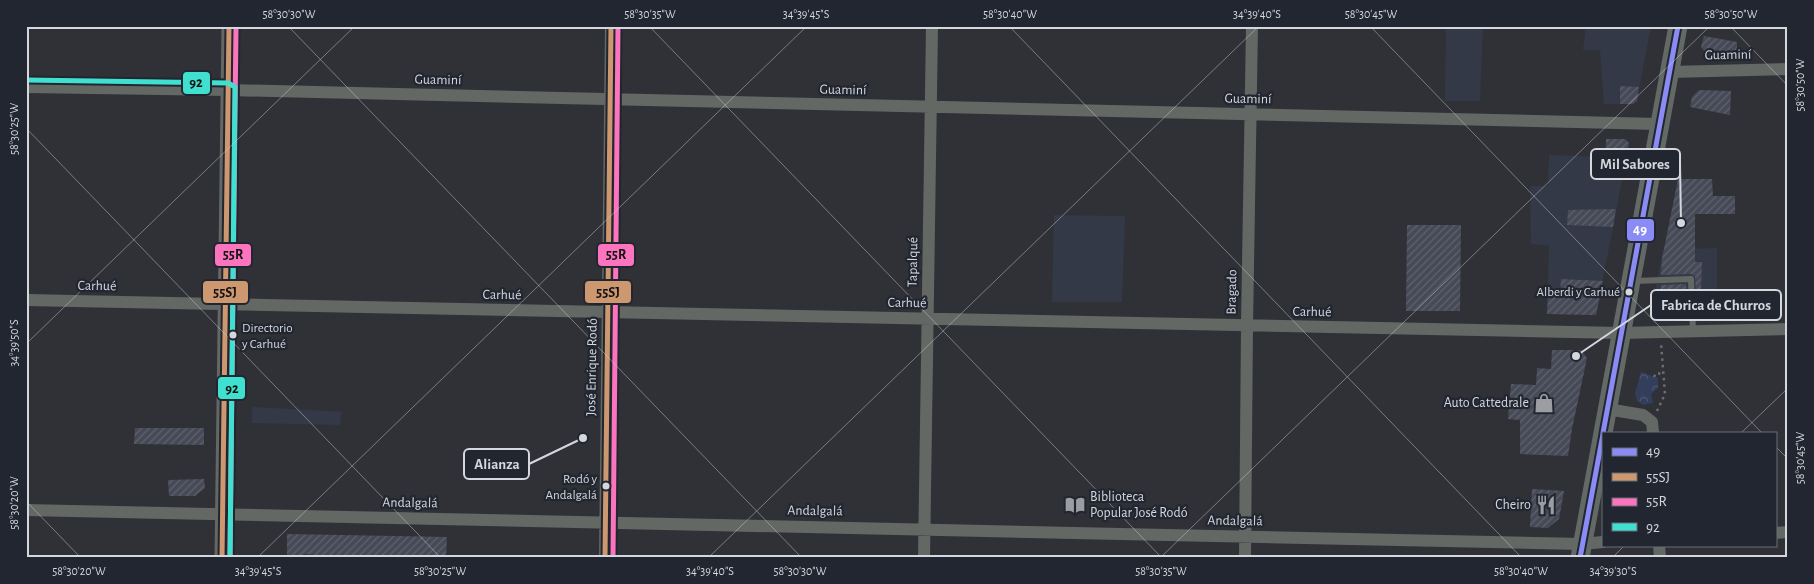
<svg xmlns="http://www.w3.org/2000/svg" width="1814" height="584" viewBox="0 0 1814 584" font-family="'Alegreya Sans',sans-serif">
  <style>
    .built { fill: #333947 }
    .park { fill: url(#park-crowns) }
    .building { fill: url(#building-hatch) }
    .lines { fill: none; stroke-linecap: round; stroke-linejoin: round }
    .path { stroke: #6a6e6c; stroke-width: 2.5; stroke-dasharray: 2.5 4; stroke-linecap: butt }
    .service { stroke: #636864; stroke-width: 6 }
    .minor { stroke: #636864; stroke-width: 12 }
    .tertiary { stroke: #636864; stroke-width: 15 }
    .primary { stroke: #636965; stroke-width: 19 }
    .bus-1-casing { stroke: #222630; stroke-width: 9 }
    .bus-2-casing { stroke: #222630; stroke-width: 9 }
    .bus-3-casing { stroke: #222630; stroke-width: 9 }
    .bus-4-casing { stroke: #222630; stroke-width: 9 }
    .bus-1 { stroke: #8a8bf5; stroke-width: 5 }
    .bus-2 { stroke: #cd976f; stroke-width: 5 }
    .bus-3 { stroke: #fc73be; stroke-width: 5 }
    .bus-4 { stroke: #40e0d0; stroke-width: 5 }
    .ticks { fill: none; stroke: #d4d7dd; stroke-width: 1; stroke-opacity: 0.45 }
    .bus-dot { fill: #d4d7dd; stroke: #222630; stroke-width: 2 }
    .labels { text-anchor: middle; dominant-baseline: central; stroke-width: 4.5; stroke-linejoin: round; paint-order: stroke }
    .bus-label { font-size: 13px; fill: #d4d7dd; stroke: #222630; text-anchor: end }
    .street-label { font-size: 14px; fill: #d4d7dd; stroke: #222630 }
    .poi-label { font-size: 14px; fill: #d4d7dd; stroke: #222630; text-anchor: end }
    .leader { fill: none; stroke: #d4d7dd; stroke-width: 2 }
    .callout-dot { fill: #d4d7dd; stroke: #222630; stroke-width: 2 }
    .callout { fill: #222630; stroke: #d4d7dd; stroke-width: 2 }
    .callout-label { font-size: 15px; text-anchor: middle; font-weight: bold; fill: #d4d7dd }
    .line-badge { stroke: #222630; stroke-width: 2 }
    .badge-label { font-size: 14px; text-anchor: middle; font-weight: bold; fill: #fff }
    .pale-badge-label { font-size: 14px; text-anchor: middle; font-weight: bold; fill: #111 }
    .neatline { fill: none; stroke: #d4d7dd; stroke-width: 2 }
    .ticks-label { font-size: 12px; text-anchor: middle; fill: #d4d7dd }
  </style>
  <defs>
    <pattern id="park-crowns" width="20" height="18" patternUnits="userSpaceOnUse" patternTransform="scale(1.25)"><rect width="20" height="18" fill="#323e5c"/><path d="M2 6a3 3 0 1 1 6 0M12 15a3 3 0 1 1 6 0" fill="none" stroke="#4f5973"/></pattern>
    <pattern id="building-hatch" width="6" height="6" patternUnits="userSpaceOnUse" patternTransform="scale(1.25)"><rect width="6" height="6" fill="#464956"/><path d="M-1 1l2-2M0 6l6-6M5 7l2-2" fill="none" stroke="#60626e"/></pattern>
  </defs>
  <rect width="100%" height="100%" fill="#303136"/>
  <path class="built" d="M1446,26H1483L1480,101H1445Z
    M1586,26H1651L1637,100L1631,104H1604L1600,50H1583Z
    M1606,139H1625L1629,144L1596,315L1547,314L1549,246L1531,244L1530,186H1548L1549,155L1605,157Z
    M1054,215L1125,216L1122,302H1052Z
    M1717,248V313L1650,316L1663,250Z
    M252,407L346,412L341,413L340,425L252,423Z"/>
  <path class="park" d="M1641,372L1658,378V388L1651,394L1653,403L1643,405L1637,401L1635,393Z"/>
  <path class="building" d="M1704,36L1737,42V57H1709L1701,47Z
    M1620,86L1639,87L1637,101L1633,104H1620Z
    M1699,90L1731,91L1730,115L1690,107L1692,97Z
    M1606,139H1625L1629,143L1626,157H1606Z
    M1678,179H1712L1713,196H1735V214H1695V262H1702L1700,314H1697L1695,276L1691,274L1661,275L1662,259Z
    M1616,209L1613,227L1567,225L1568,210Z
    M1407,225H1461L1460,311H1406Z
    M1561,279L1603,281L1596,315L1547,314L1548,295L1560,296Z
    M1686,284L1687,314L1660,315L1661,285Z
    M1552,350H1581L1587,358L1572,429L1568,456L1520,454V420L1508,419L1511,384L1536,385L1537,368L1551,369Z
    M135,428H204V445L134,444Z
    M204,479L205,488L195,496H169L168,480Z
    M1532,489L1564,491L1559,519L1548,528L1530,527Z
    M287,534L447,537L446,558H328V556L304,554L303,558H287Z"/>
  <g class="lines">
    <path class="path" d="M1654,377L1656,373L1663,374
      M1657,411L1665,394L1661,343"/>
    <path class="service" d="M1634,281L1691,279L1693,331"/>
    <path class="minor" d="M1669,72L1788,69
      M26,87L228,90L1659,124
      M26,300L1620,333L1788,329
      M1607,409L1643,415L1652,422L1653,433
      M26,510L1582,544L1603,542
      M1775,533L1788,532
      M1659,545L1660,558
      M605,558L611,26
      M924,558L932,26
      M1245,558L1247,325L1252,26"/>
    <path class="tertiary" d="M222,558L229,26"/>
    <path class="primary" d="M1580,558L1678,26"/>
    <defs>
      <path id="bus-1" d="M1603,433L1678,26
        M1580,558L1603,434"/>
      <path id="bus-2" d="M222,558L229,26
        M605,558L611,26"/>
      <path id="bus-3" d="M230,558L236,26
        M613,558L618,26"/>
      <path id="bus-4" d="M26,80L228,83L235,87L230,558"/>
    </defs>
    <use href="#bus-1" class="bus-1-casing"/>
    <use href="#bus-2" class="bus-2-casing"/>
    <use href="#bus-3" class="bus-3-casing"/>
    <use href="#bus-4" class="bus-4-casing"/>
    <use href="#bus-1" class="bus-1"/>
    <use href="#bus-2" class="bus-2"/>
    <use href="#bus-3" class="bus-3"/>
    <use href="#bus-4" class="bus-4"/>
  </g>
  <path class="ticks" d="M288,26L802,558M649,26L1162,558M1009,26L1522,558M1370,26L1762,433M1730,26L1788,86M26,128L441,558M26,344L355,26M1741,433L1788,388M1775,446L1788,459M26,501L81,558M257,558L807,26M708,558L1259,26M1160,558L1710,26M1612,558L1625,545"/>
  <defs>
    <symbol id="shop-bare" viewBox="-9 -9 18 18"><path d="M-5-2.5h2.3a2.7 3.5 0 0 1 5.4 0H5L5.5 6h-11ZM-1.5-2.5h3a1.5 2.3 0 0 0-3 0Z" fill="#9b9da3" stroke="#222630" stroke-width="2.5" paint-order="stroke"/></symbol>
    <symbol id="library-bare" viewBox="-9 -9 18 18"><path d="M-6-4Q-3-5.5-.7-3.5V5Q-3 3-6 4ZM6-4Q3-5.5 .7-3.5V5Q3 3 6 4Z" fill="#9b9da3" stroke="#222630" stroke-width="2.5" paint-order="stroke"/></symbol>
    <symbol id="restaurant-bare" viewBox="-9 -9 18 18"><path d="M-5-6h1v4h1v-4h1v4h1v-4h1v5L-1.5 .5V6h-2V.5L-5-1ZM5-6V6H3V1.5H1.5Q1.5-4 5-6Z" fill="#9b9da3" stroke="#222630" stroke-width="2.5" paint-order="stroke"/></symbol>
  </defs>
  <g fill-rule="evenodd">
    <use href="#shop-bare" x="1530" y="389" width="28" height="28"/>
    <use href="#library-bare" x="1061" y="491" width="28" height="28"/>
    <use href="#restaurant-bare" x="1532" y="491" width="28" height="28"/>
  </g>
  <g class="bus-dot">
    <circle cx="1629" cy="292" r="4.5"/>
    <circle cx="233" cy="335" r="4.5"/>
    <circle cx="606" cy="486" r="4.5"/>
  </g>
  <g class="labels">
    <g class="bus-label">
      <text x="1620" y="292">Alberdi y Carhué</text>
      <text x="242" y="328" text-anchor="start">Directorio<tspan x="242" dy="16">y Carhué</tspan></text>
      <text x="597" y="479">Rodó y<tspan x="597" dy="16">Andalgalá</tspan></text>
    </g>
    <g class="street-label">
      <text transform="translate(1728 55) rotate(-1)">Guaminí</text>
      <text transform="translate(438 80) rotate(1)">Guaminí</text>
      <text transform="translate(843 90) rotate(1)">Guaminí</text>
      <text transform="translate(1248 99) rotate(1)">Guaminí</text>
      <text transform="translate(913 262) rotate(-89)">Tapalqué</text>
      <text transform="translate(97 286) rotate(1)">Carhué</text>
      <text transform="translate(1232 292) rotate(-89)">Bragado</text>
      <text transform="translate(502 295) rotate(1)">Carhué</text>
      <text transform="translate(907 303) rotate(1)">Carhué</text>
      <text transform="translate(1312 312) rotate(1)">Carhué</text>
      <text transform="translate(592 367) rotate(-89)">José Enrique Rodó</text>
      <text transform="translate(410 503) rotate(1)">Andalgalá</text>
      <text transform="translate(815 511) rotate(1)">Andalgalá</text>
      <text transform="translate(1235 521) rotate(1)">Andalgalá</text>
    </g>
    <g class="poi-label">
      <text x="1529" y="403">Auto Cattedrale</text>
      <text x="1090" y="497" text-anchor="start">Biblioteca<tspan x="1090" dy="16">Popular José Rodó</tspan></text>
      <text x="1531" y="505">Cheiro</text>
    </g>
  </g>
  <path class="leader" d="M1681 223L1680 164M1576 356L1651 305M583 438L529 464"/>
  <g class="callout-dot">
    <circle cx="1681" cy="223" r="5"/>
    <circle cx="1576" cy="356" r="5"/>
    <circle cx="583" cy="438" r="5"/>
  </g>
  <g class="callout">
    <rect x="1591" y="149" width="89" height="30" rx="5"/>
    <rect x="1651" y="290" width="130" height="30" rx="5"/>
    <rect x="464" y="449" width="65" height="30" rx="5"/>
  </g>
  <g class="callout-label">
    <text x="1635" y="169">Mil Sabores</text>
    <text x="1716" y="310">Fabrica de Churros</text>
    <text x="497" y="469">Alianza</text>
  </g>
  <g class="line-badge">
    <rect x="182" y="71" width="29" height="24" rx="5" fill="#40e0d0"/>
    <rect x="1626" y="218" width="29" height="24" rx="5" fill="#8a8bf5"/>
    <rect x="597" y="243" width="38" height="24" rx="5" fill="#fc73be"/>
    <rect x="214" y="243" width="38" height="24" rx="5" fill="#fc73be"/>
    <rect x="202" y="280" width="47" height="24" rx="5" fill="#cd976f"/>
    <rect x="584" y="280" width="48" height="24" rx="5" fill="#cd976f"/>
    <rect x="217" y="376" width="29" height="24" rx="5" fill="#40e0d0"/>
  </g>
  <g class="badge-label">
    <text x="1640" y="234">49</text>
  </g>
  <g class="pale-badge-label">
    <text x="196" y="87">92</text>
    <text x="616" y="259">55R</text>
    <text x="233" y="259">55R</text>
    <text x="225" y="297">55SJ</text>
    <text x="608" y="297">55SJ</text>
    <text x="232" y="393">92</text>
  </g>
  <rect width="1814" height="584" fill="none" stroke="#222630" stroke-width="55"/>
  <rect x="1602" y="432" width="175" height="115" fill="#222630" stroke="#696d75"/>
  <rect x="1612" y="448" width="25" height="8" fill="#8a8bf5" stroke="#696d75"/>
  <text x="1646" y="456" font-size="15" fill="#d4d7dd">49</text>
  <rect x="1612" y="473" width="25" height="8" fill="#cd976f" stroke="#696d75"/>
  <text x="1646" y="482" font-size="15" fill="#d4d7dd">55SJ</text>
  <rect x="1612" y="498" width="25" height="8" fill="#fc73be" stroke="#696d75"/>
  <text x="1646" y="506" font-size="15" fill="#d4d7dd">55R</text>
  <rect x="1612" y="523" width="25" height="8" fill="#40e0d0" stroke="#696d75"/>
  <text x="1646" y="532" font-size="15" fill="#d4d7dd">92</text>
  <rect x="28" y="28" width="1758" height="528" class="neatline"/>
  <g class="ticks-label">
    <text x="289" y="18">58°30'30"W</text>
    <text x="650" y="18">58°30'35"W</text>
    <text x="806" y="18">34°39'45"S</text>
    <text x="1010" y="18">58°30'40"W</text>
    <text x="1257" y="18">34°39'40"S</text>
    <text x="1371" y="18">58°30'45"W</text>
    <text x="1731" y="18">58°30'50"W</text>
    <text transform="translate(1800 85) rotate(-90)" y="4">58°30'50"W</text>
    <text transform="translate(14 129) rotate(-90)" y="4">58°30'25"W</text>
    <text transform="translate(14 343) rotate(-90)" y="4">34°39'50"S</text>
    <text transform="translate(1800 458) rotate(-90)" y="4">58°30'45"W</text>
    <text transform="translate(14 503) rotate(-90)" y="4">58°30'20"W</text>
    <text x="79" y="575">58°30'20"W</text>
    <text x="258" y="575">34°39'45"S</text>
    <text x="440" y="575">58°30'25"W</text>
    <text x="710" y="575">34°39'40"S</text>
    <text x="800" y="575">58°30'30"W</text>
    <text x="1161" y="575">58°30'35"W</text>
    <text x="1521" y="575">58°30'40"W</text>
    <text x="1613" y="575">34°39'30"S</text>
  </g>
</svg>
